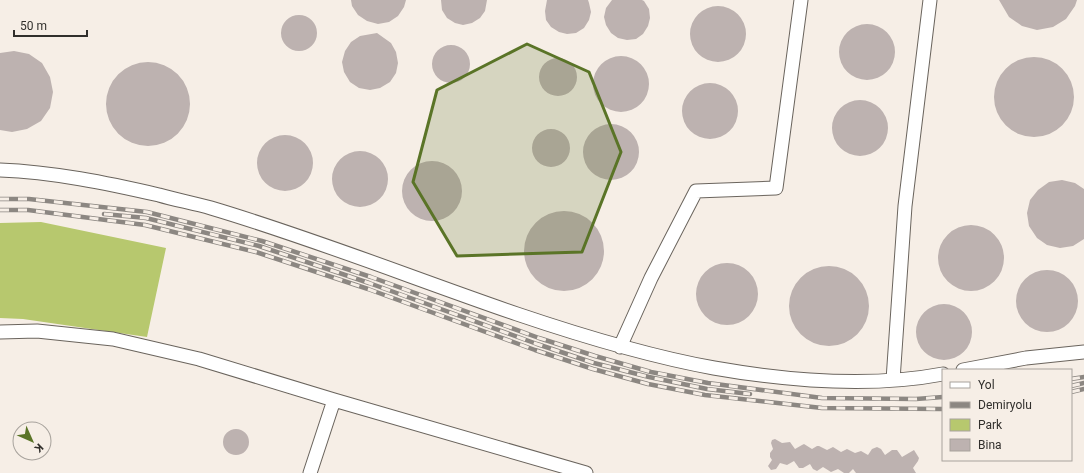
<svg xmlns="http://www.w3.org/2000/svg" width="1084" height="473" viewBox="0 0 1084 473" font-family="Roboto,sans-serif">
  <style>
    .green { fill: #b7c86e }
    .building { fill: #bdb2b0 }
    .lines { fill: none; stroke-linecap: round; stroke-linejoin: round }
    .minor-casing { stroke: #6a645d; stroke-width: 15 }
    .minor { stroke: #fff; stroke-width: 13 }
    .rail-casing { stroke: #8c8782; stroke-width: 4.5 }
    .rail { stroke: #f6eee6; stroke-width: 3; stroke-dasharray: 9; stroke-linecap: butt }
    .marked { fill: #5a7427; fill-opacity: 0.2; stroke: #5a7427; stroke-width: 3; stroke-linejoin: round }
  </style>
  <rect width="100%" height="100%" fill="#f6eee6"/>
  <path class="green" d="M41,222L166,248L147,337L23,319L0,318V223Z"/>
  <path class="building" d="M351,0H406L404,7L398,16L389,22L378,24L367,21L358,15L352,6Z
    M441,0H487L485,11L480,18L472,23L463,25L455,23L447,18L442,10Z
    M547,0H588L589,3L591,12L589,20L584,28L576,33L567,34L559,32L551,27L546,20L545,11Z
    M612,0H642L644,1L649,9L650,18L648,26L643,34L636,39L627,40L618,38L611,33L606,25L604,17L606,8Z
    M999,0H1077L1075,6L1066,19L1053,27L1037,30L1022,26L1009,17Z
    M690 34a28 28 0 1 1 56 0a28 28 0 1 1-56 0Z
    M281 33a18 18 0 1 1 36 0a18 18 0 1 1-36 0Z
    M839 52a28 28 0 1 1 56 0a28 28 0 1 1-56 0Z
    M377,33L391,43L396,52L398,63L396,73L390,82L380,88L370,90L359,88L350,82L344,72L342,62L345,51L351,42L360,36Z
    M432 64a19 19 0 1 1 38 0a19 19 0 1 1-38 0Z
    M14,51L29,54L42,63L50,77L53,92L50,108L41,121L27,129L12,132L0,130V53Z
    M593 84a28 28 0 1 1 56 0a28 28 0 1 1-56 0Z
    M994 97a40 40 0 1 1 80 0a40 40 0 1 1-80 0Z
    M539 77a19 19 0 1 1 38 0a19 19 0 1 1-38 0Z
    M106 104a42 42 0 1 1 84 0a42 42 0 1 1-84 0Z
    M682 111a28 28 0 1 1 56 0a28 28 0 1 1-56 0Z
    M832 128a28 28 0 1 1 56 0a28 28 0 1 1-56 0Z
    M583 152a28 28 0 1 1 56 0a28 28 0 1 1-56 0Z
    M532 148a19 19 0 1 1 38 0a19 19 0 1 1-38 0Z
    M257 163a28 28 0 1 1 56 0a28 28 0 1 1-56 0Z
    M332 179a28 28 0 1 1 56 0a28 28 0 1 1-56 0Z
    M402 191a30 30 0 1 1 60 0a30 30 0 1 1-60 0Z
    M1062,180L1075,183L1084,189V239L1073,246L1060,248L1047,245L1037,238L1029,226L1027,213L1030,200L1038,190L1049,182Z
    M524 251a40 40 0 1 1 80 0a40 40 0 1 1-80 0Z
    M938 258a33 33 0 1 1 66 0a33 33 0 1 1-66 0Z
    M696 294a31 31 0 1 1 62 0a31 31 0 1 1-62 0Z
    M789 306a40 40 0 1 1 80 0a40 40 0 1 1-80 0Z
    M1016 301a31 31 0 1 1 62 0a31 31 0 1 1-62 0Z
    M916 332a28 28 0 1 1 56 0a28 28 0 1 1-56 0Z
    M223 442a13 13 0 1 1 26 0a13 13 0 1 1-26 0Z
    M775,439L782,443L790,442L795,449L802,445L804,444L812,449L817,446H819L827,450L833,447L841,452L847,449L855,453L861,451L868,455L872,449L877,447L881,449L885,455L892,450H897L902,457L914,450L919,458L918,461L913,468L916,473H856L853,469L849,473H844L838,469L831,472L823,467L817,471L813,469L810,464L803,468H799L794,461L787,465L780,463L776,469L771,470L768,466L772,460L770,457V453L773,449L771,443L772,440Z"/>
  <g class="lines">
    <defs>
      <path id="minor" d="M0,170C53,172 107,183 159,195C176,200 194,203 211,208C315,239 415,279 517,314C582,336 647,356 714,368C788,381 869,388 943,374
        M0,332L37,331L113,339L199,359L334,400L586,473
        M620,347L651,278L696,191L776,188L801,0
        M963,370L1026,358L1084,352
        M893,380L905,206L930,0
        M310,473L334,400"/>
    </defs>
    <use href="#minor" class="minor-casing"/>
    <use href="#minor" class="minor"/>
    <defs>
      <path id="rail" d="M0,199H29L147,212L262,241L371,277L539,338L595,356L651,372L708,383L822,398L916,399L943,397
        M0,210H28L145,225L256,252L368,289L535,350L593,369L648,384L705,395L822,408L943,409
        M104,214L146,218L259,246L369,283L537,344L594,363L649,377L707,389L750,394
        M1071,379L1084,377
        M1071,386L1084,383
        M1071,392L1084,389"/>
    </defs>
    <use href="#rail" class="rail-casing"/>
    <use href="#rail" class="rail"/>
  </g>
  <path class="marked" d="M527,44L589,72L621,152L582,252L457,256L413,182L437,90Z"/>
  <rect x="942" y="369" width="130" height="92" fill="#f6eee6" stroke="#a7a29c"/>
  <rect x="950" y="382" width="20" height="6" fill="#ffffff" stroke="#a7a29c"/>
  <text x="978" y="389" font-size="12" fill="#312f2c">Yol</text>
  <rect x="950" y="402" width="20" height="6" fill="#8c8782" stroke="#a7a29c"/>
  <text x="978" y="409" font-size="12" fill="#312f2c">Demiryolu</text>
  <rect x="950" y="419" width="20" height="12" fill="#b7c86e" stroke="#a7a29c"/>
  <text x="978" y="429" font-size="12" fill="#312f2c">Park</text>
  <rect x="950" y="439" width="20" height="12" fill="#bdb2b0" stroke="#a7a29c"/>
  <text x="978" y="449" font-size="12" fill="#312f2c">Bina</text>
  <g transform="translate(32 441) rotate(135)"><circle r="19" fill="#f6eee6" stroke="#a7a29c"/>
  <path d="M0-3L7 15L0 10L-7 15Z" fill="#5a7427"/>
  <text y="-6" font-size="11" font-weight="bold" text-anchor="middle" fill="#312f2c">K</text>
  </g>
  <path d="M14 30v6h73v-6" fill="none" stroke="#312f2c" stroke-width="2"/>
  <text x="20" y="30" font-size="12" fill="#312f2c" stroke="#f6eee6" stroke-width="3" paint-order="stroke">50 m</text>
</svg>
